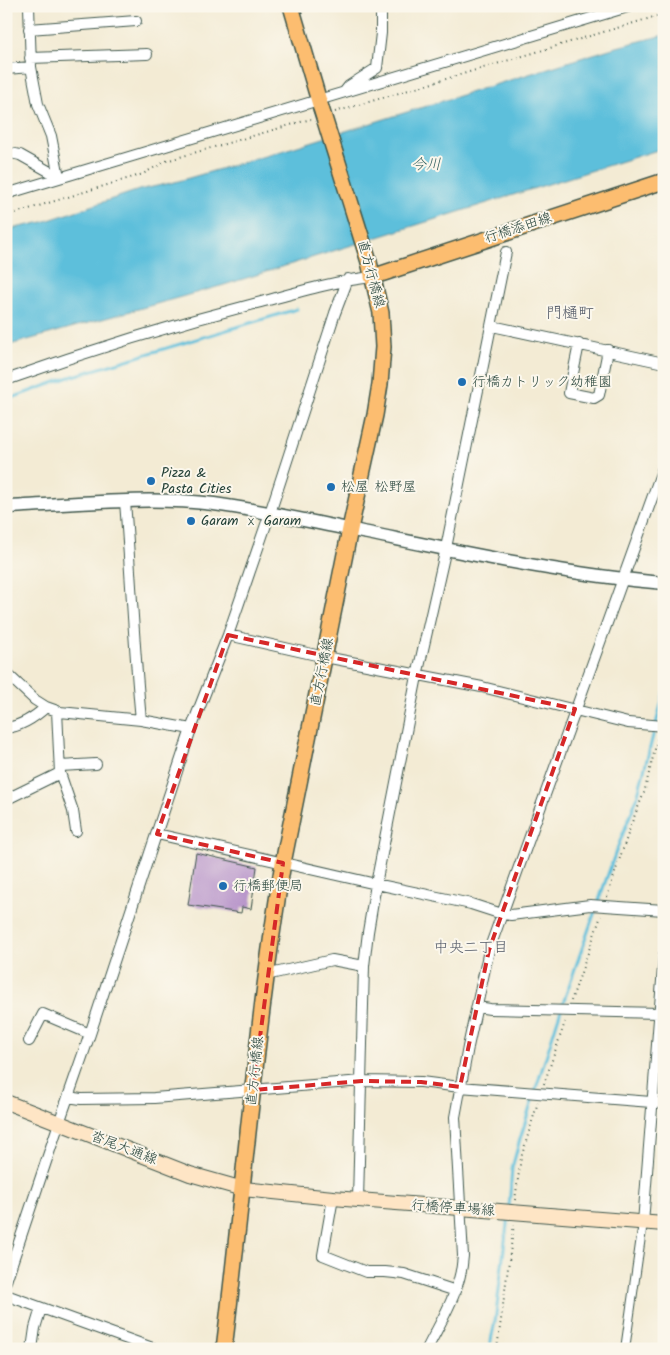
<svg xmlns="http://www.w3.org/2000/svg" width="670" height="1355" viewBox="0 0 670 1355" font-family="Kalam,'Klee One',sans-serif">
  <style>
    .water { fill: #5dbfdb; stroke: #3e7e88 }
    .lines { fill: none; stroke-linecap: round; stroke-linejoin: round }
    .stream { stroke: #5dbfdb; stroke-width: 3 }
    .building { fill: #b997cb }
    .pedestrian-casing { stroke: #3f574c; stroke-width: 10 }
    .minor-casing { stroke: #3f574c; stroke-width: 12 }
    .tertiary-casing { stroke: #3f574c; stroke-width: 15 }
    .secondary-casing { stroke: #3f574c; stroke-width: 16 }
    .primary-casing { stroke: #3f574c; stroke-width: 18 }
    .path { stroke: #3f574c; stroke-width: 2; stroke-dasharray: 1 4; stroke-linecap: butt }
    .pedestrian { stroke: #fff; stroke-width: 8 }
    .minor { stroke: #fff; stroke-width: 10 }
    .tertiary { stroke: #fff; stroke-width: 12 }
    .secondary { stroke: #fee5c5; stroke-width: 14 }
    .primary { stroke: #fcbd6f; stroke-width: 15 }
    .primary-bridge-casing { stroke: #3f574c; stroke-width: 18; stroke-linecap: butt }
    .primary-bridge { stroke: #fcbd6f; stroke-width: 15 }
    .marked { fill: none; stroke: #d62828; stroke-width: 4; stroke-dasharray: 10 6; stroke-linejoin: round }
    .poi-dot { fill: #1f6fb2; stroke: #fbf7ec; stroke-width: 2 }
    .labels { text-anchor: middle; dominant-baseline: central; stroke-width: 4; stroke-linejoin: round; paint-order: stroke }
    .street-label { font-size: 14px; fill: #1f3d34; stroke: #fbf7ec }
    .poi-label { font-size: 14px; fill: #1f3d34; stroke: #fbf7ec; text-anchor: start }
    .water-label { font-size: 15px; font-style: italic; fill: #2e5e5e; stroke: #fbf7ec }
    .neighbourhood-label { font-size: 15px; fill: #555c69; stroke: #fbf7ec }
    .quarter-label { font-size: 16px; fill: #555c69; stroke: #fbf7ec }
  </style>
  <rect width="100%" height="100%" fill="#fbf7ec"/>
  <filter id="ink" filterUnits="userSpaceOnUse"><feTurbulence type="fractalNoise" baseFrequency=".02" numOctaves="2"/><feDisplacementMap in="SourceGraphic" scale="10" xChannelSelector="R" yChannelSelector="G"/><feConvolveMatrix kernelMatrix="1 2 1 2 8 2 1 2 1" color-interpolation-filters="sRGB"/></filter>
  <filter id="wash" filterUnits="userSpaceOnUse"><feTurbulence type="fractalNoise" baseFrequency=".0096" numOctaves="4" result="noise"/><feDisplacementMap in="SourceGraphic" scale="20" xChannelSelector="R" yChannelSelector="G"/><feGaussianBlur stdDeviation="1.12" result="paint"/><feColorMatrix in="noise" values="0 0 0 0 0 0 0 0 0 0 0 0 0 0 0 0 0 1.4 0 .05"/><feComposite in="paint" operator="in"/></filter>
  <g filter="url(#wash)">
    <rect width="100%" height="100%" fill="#f3ebd4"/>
    <path class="water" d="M664,35V148L224,285L6,346V230L43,222L139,190L175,182L272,154L613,48Z"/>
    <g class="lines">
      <path class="stream" d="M6,400L70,377L297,309
        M509,1207L512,1168L520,1139L563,1003L615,854L637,798L664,693
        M489,1349L495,1322L508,1216"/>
    </g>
    <g id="blocks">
      <path class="building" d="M196,853L257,867L251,909L242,907L241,913L188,905Z"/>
    </g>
  </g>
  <g filter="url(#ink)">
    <use href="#blocks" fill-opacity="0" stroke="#3f574c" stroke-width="1"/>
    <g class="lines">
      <defs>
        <path id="pedestrian" d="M625,1349L643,1223"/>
        <path id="minor" d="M29,6L31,67L38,104L51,136L59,177
          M29,29L136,21
          M30,58L147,54
          M6,69L31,67
          M345,91L349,86L377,68L381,33V6
          M6,152L20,155L59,177
          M6,194L631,6
          M492,326L664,363
          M579,344L569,393L594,398L599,395L608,350
          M6,380C90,350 175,324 261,302C298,292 335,281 372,277
          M125,502C131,575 134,648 141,720
          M228,635L325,657L482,687L628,723L664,726
          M6,673L35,700L46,707L60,712L141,720L191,729
          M6,728C22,726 35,717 46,707
          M60,766L96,764
          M60,773L73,811L76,831
          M9,798L60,773L57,711
          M157,834L376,884L471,904L502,914L511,915L590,905L664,910
          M266,975L332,960L364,966
          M477,1007L490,1009L659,1013
          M29,1041L43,1014L90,1034
          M68,1097L81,1099L154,1098L362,1081L421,1082L460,1087L664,1103
          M333,1198L323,1255L366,1272H385L404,1274L456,1291
          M358,1200L364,966L368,932L376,884L417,676L446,548L506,252
          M643,1223L664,955
          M6,1281L59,1123L90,1034L191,729L228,635L270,513L335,313L348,279
          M6,1295L155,1349
          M32,1349L35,1328L41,1308
          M427,1349C442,1319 461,1290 463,1256L455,1117L468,1047L489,950L664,465"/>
        <path id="tertiary" d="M6,507C73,504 148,496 214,504C259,510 303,520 348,529C452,550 557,574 664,583"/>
        <path id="secondary" d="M6,1102L190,1174L243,1189L333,1198L664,1224"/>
        <path id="primary" d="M291,6L321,108
          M372,277L664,181
          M224,1349C244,1187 256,1024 283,863L350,529L375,415L380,384L383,347L381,313L369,262"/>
      </defs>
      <use href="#pedestrian" class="pedestrian-casing"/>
      <use href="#minor" class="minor-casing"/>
      <use href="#tertiary" class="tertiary-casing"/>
      <use href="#secondary" class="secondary-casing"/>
      <use href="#primary" class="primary-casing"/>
      <path class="path" d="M335,112L664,14
        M6,216L143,174L166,161L311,119
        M607,897L632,822L644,793L658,737
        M571,1001L601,916
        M544,1084L565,1022
        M515,1200L521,1158L538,1102
        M497,1349L514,1224"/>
      <use href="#pedestrian" class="pedestrian"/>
      <use href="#minor" class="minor"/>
      <use href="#tertiary" class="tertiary"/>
      <use href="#secondary" class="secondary"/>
      <use href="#primary" class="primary"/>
      <defs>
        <path id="primary-bridge" d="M321,108L369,262"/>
      </defs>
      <use href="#primary-bridge" class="primary-bridge-casing"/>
      <use href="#primary-bridge" class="primary-bridge"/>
    </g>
  </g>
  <path class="marked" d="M228,635L575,709L489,950L460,1087L421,1082L362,1081L253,1090L283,863L157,834Z"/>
  <g class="poi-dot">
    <circle cx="462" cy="382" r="5"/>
    <circle cx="151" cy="481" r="5"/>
    <circle cx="331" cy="487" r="5"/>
    <circle cx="191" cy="521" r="5"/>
    <circle cx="223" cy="886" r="5"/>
  </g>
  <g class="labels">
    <g class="street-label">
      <text transform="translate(518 228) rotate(-18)">行橋添田線</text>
      <text transform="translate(371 274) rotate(75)">直方行橋線</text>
      <text transform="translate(322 672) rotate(-79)">直方行橋線</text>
      <text transform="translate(255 1071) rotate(-84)">直方行橋線</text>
      <text transform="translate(124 1148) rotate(21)">沓尾大通線</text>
      <text transform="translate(453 1208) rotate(4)">行橋停車場線</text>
    </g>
    <g class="poi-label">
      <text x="472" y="382">行橋カトリック幼稚園</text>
      <text x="161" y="473">Pizza &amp;<tspan x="161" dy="16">Pasta Cities</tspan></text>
      <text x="341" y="487">松屋 松野屋</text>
      <text x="201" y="521">Garam ｘ Garam</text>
      <text x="233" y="886">行橋郵便局</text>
    </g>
    <g class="water-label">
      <text x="426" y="165">今川</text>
    </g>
    <g class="neighbourhood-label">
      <text x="471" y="948">中央二丁目</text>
    </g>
    <g class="quarter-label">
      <text x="570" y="313">門樋町</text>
    </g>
  </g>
  <rect width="670" height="1355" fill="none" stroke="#fbf7ec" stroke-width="25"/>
</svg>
